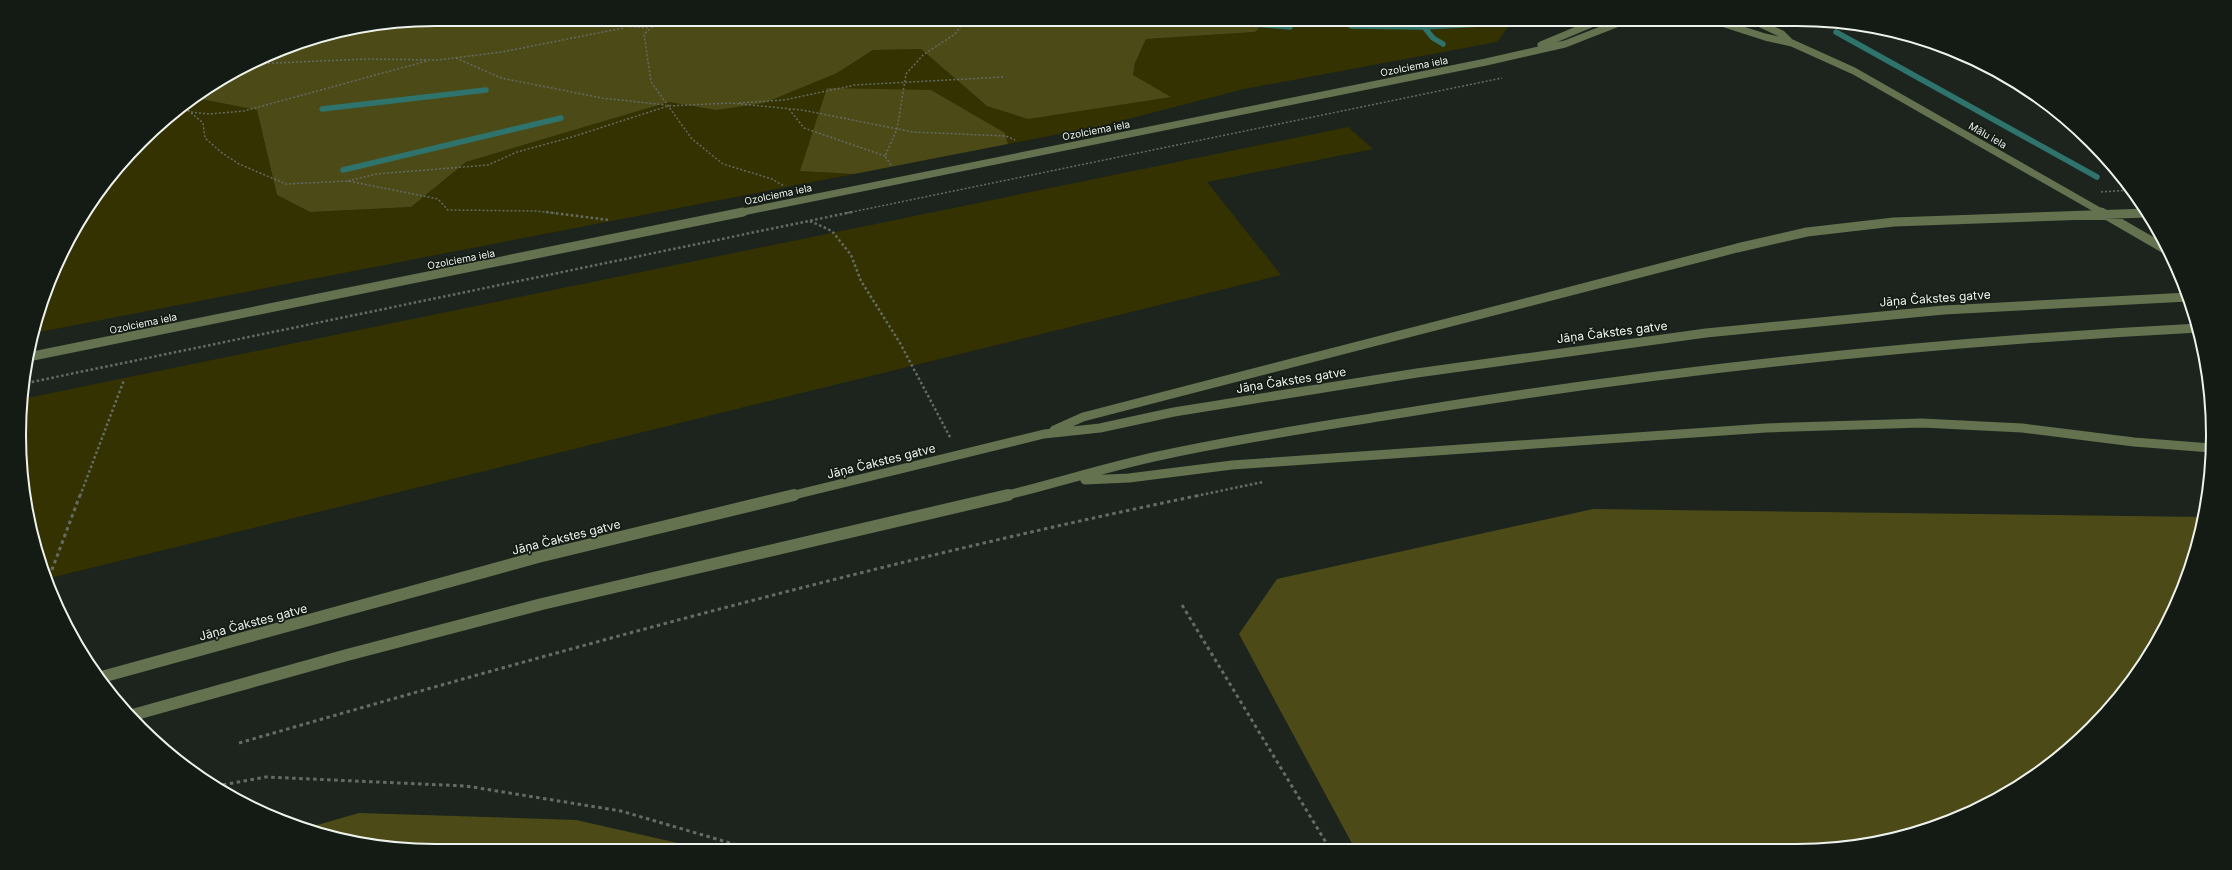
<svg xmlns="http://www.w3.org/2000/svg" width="2232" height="870" viewBox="0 0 2232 870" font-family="Inter,sans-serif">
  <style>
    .green { fill: #343200 }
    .forest { fill: #4c4b17 }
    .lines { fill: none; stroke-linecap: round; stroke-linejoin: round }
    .stream { stroke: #2e746c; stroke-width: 5.5 }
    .path-far2 { stroke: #656b65; stroke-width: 1.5; stroke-dasharray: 2 2; stroke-linecap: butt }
    .path-far1 { stroke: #656b65; stroke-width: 2.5; stroke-dasharray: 2.5 2.5; stroke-linecap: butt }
    .path { stroke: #656b65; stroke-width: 3; stroke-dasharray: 3.5 3.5; stroke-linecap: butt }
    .street-far2 { stroke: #647250; stroke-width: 7 }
    .street-far1 { stroke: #647250; stroke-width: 9 }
    .street { stroke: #647250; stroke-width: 12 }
    .labels { text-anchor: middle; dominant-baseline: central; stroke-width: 3.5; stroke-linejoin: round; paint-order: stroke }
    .far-street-label { font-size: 10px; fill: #edf2ed; stroke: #141b14 }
    .street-label { font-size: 12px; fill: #edf2ed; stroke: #141b14 }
    .rim { fill: none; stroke: #edf2ed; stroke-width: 2 }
  </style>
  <rect width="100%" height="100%" fill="#1d241d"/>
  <path class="green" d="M1268,19H1497L1508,27L1497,42L1244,89L1105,125L1008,144L1005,133L801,171L854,174L34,333C52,253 99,177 160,123C171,113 183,106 195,98L257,110L277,195L310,212L411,207L466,162L669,102L716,110L837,73L873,50L921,49L987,106L1170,97L1133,75L1135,63L1146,39L1255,32Z
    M1348,127L1373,149L1207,182L1281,275L46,579L27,516L20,462L22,399Z"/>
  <path class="forest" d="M435,19H1268L1255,32L1146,39L1135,63L1133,75L1171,97L1028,119L987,106L921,49L873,50L837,73L764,103L716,110L669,102L466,162L411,207L310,212L277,195L257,110L195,98L227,75L301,41L354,27Z
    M827,88L931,90L1005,133L1008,144L854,174L800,171Z
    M1593,509L2203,517L2191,569L2143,666L2071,748L1981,808L1905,837L1852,847L1355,849L1239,634L1277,579Z
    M359,813L576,820L709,850L435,851L380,847L303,829Z"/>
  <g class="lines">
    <path class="stream" d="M1196,19L1290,27
      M1351,26L1424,27L1433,38L1443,44
      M1424,27L1481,24
      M1836,32L2097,177
      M322,109L486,90
      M343,170L561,118"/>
    <path class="path-far2" d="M662,19L644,34L651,82L692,139L723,164L772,179L784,186
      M414,21L578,23L649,28
      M456,58L501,78L602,98L666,105
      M252,64L366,59L437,60L502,52L623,28
      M739,103L784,100L855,85L1004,77
      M180,109L189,111L203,123L205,138L222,153L239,164L286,184L348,181L438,199L448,210L535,211L555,213
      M789,109L804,128L885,156
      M191,112L209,114L244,111L427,61
      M891,165L885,156L897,129L906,74L923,55L955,34L966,19
      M348,181L376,174L488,165L517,152L572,137L668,106L730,103L802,110L913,132L1006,136L1015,140
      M2101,192L2132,190
      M847,213L1502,78"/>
    <path class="path-far1" d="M546,212L609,220
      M810,221L832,231L851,255L861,281L900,343L951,439
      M22,384L852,212
      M80,496L124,380
      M1196,496L1263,482"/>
    <path class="path" d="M47,583L80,495
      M1182,605L1330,849
      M239,743C557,651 876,562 1201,495
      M216,786L266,777L466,786L621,811L754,850"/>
    <path class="street-far2" d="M1709,19L1765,37L1792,43L1854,71L2103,213
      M1750,19L1782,34L1790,42
      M1541,45L1603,19
      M738,213L1486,62L1565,44L1629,19
      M2136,213H2147"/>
    <path class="street-far1" d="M2101,212L2170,252
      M28,357L743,212
      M1054,430L1083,417L1737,248L1807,232L1894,222L2147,213
      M1085,480L1129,478L1232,465L1766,428L1922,423L2022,428L2134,442L2211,448
      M790,496L1044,434L1100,428L1174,412L1417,373L1706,333L1944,310L2188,297
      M1004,496C1057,483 1110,466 1163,455C1236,439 1310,428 1384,416C1654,371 1926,342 2199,328"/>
    <path class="street" d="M98,678L538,557L794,495
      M129,716L347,655L542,604L1008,495"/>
  </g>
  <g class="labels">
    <g class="far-street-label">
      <text transform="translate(1414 66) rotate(-11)">Ozolciema iela</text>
      <text transform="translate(1096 130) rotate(-11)">Ozolciema iela</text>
      <text transform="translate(1988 135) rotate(30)">Mālu iela</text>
      <text transform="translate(778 194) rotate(-12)">Ozolciema iela</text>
      <text transform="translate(461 259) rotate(-11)">Ozolciema iela</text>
      <text transform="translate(143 323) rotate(-12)">Ozolciema iela</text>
    </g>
    <g class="street-label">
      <text transform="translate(1935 298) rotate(-4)">Jāņa Čakstes gatve</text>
      <text transform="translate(1612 332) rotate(-7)">Jāņa Čakstes gatve</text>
      <text transform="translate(1291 380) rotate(-9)">Jāņa Čakstes gatve</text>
      <text transform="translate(881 461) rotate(-14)">Jāņa Čakstes gatve</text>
      <text transform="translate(566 537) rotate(-14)">Jāņa Čakstes gatve</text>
      <text transform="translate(253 622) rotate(-15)">Jāņa Čakstes gatve</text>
    </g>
  </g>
  <path d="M0 0H2232V870H0ZM435 26H1797A409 409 0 0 1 2206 435V435A409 409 0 0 1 1797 844H435A409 409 0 0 1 26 435V435A409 409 0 0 1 435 26Z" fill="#141b14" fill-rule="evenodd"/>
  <path class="rim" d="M435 26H1797A409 409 0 0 1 2206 435V435A409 409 0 0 1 1797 844H435A409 409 0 0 1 26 435V435A409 409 0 0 1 435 26Z"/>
</svg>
